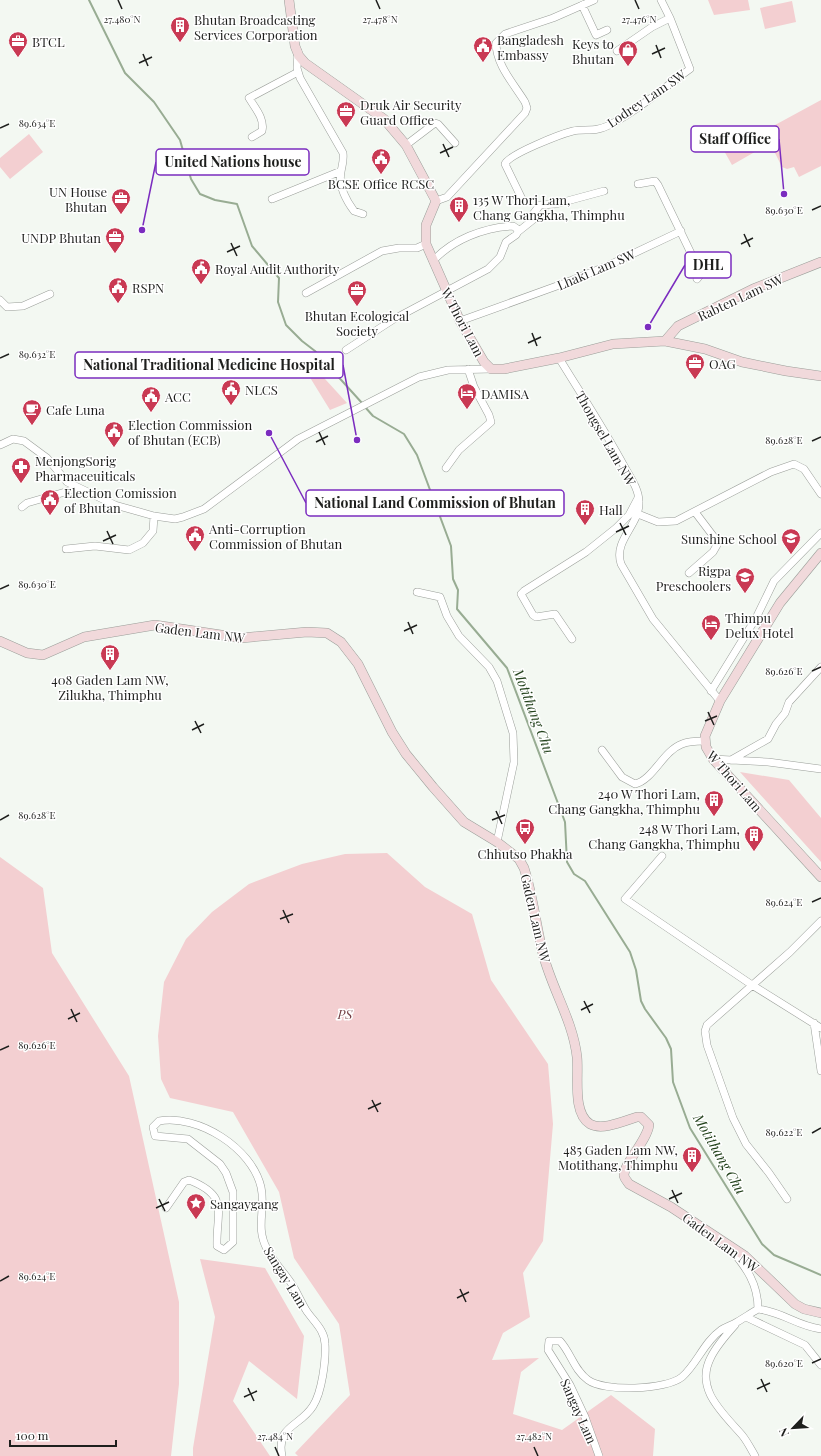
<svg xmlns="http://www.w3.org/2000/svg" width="821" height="1456" viewBox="0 0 821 1456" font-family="'Playfair Display',serif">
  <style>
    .green { fill: #f3cfd1 }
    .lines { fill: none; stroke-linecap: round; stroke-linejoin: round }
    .stream { stroke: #98ac93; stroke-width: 2 }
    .street-casing { stroke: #9a9e99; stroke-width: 8 }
    .secondary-casing { stroke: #9a9e99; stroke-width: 10 }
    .street { stroke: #fff; stroke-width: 7 }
    .secondary { stroke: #f1d9db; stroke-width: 9 }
    .ticks { fill: none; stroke: #1e1f1d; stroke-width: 1.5 }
    .labels { text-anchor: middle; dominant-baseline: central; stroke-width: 3; stroke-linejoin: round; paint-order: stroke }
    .poi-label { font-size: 13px; fill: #1e1f1d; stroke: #fff; text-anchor: start }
    .street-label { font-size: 13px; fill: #1e1f1d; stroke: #fff }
    .park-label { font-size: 13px; font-style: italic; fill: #723e43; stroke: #fff }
    .water-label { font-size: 14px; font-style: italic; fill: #22411b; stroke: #fff }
    .ticks-label { font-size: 10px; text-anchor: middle; fill: #1e1f1d; stroke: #fff; stroke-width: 3; stroke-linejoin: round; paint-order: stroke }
    .leader { fill: none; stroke: #7b2cbf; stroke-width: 1.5 }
    .callout-dot { fill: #7b2cbf; stroke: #fff; stroke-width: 1.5 }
    .callout { fill: #fff; stroke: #7b2cbf; stroke-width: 1.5 }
    .callout-label { font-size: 14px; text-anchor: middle; font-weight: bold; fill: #1e1f1d }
  </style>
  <rect width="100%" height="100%" fill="#f3f8f2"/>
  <path class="green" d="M708,0H748L750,10L714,15Z
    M792,1L796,22L765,29L760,8Z
    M821,100V166L799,177L794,167L787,169L782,167L764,131Z
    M751,133L760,149L732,165L723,149Z
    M29,134L43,152L10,179L0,167V158Z
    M298,358L315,368L347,403L330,410Z
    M740,772L789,780L821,818V862Z
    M387,853L425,887L472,914L491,980L548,1064L553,1124L543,1241L523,1273L530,1317L503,1333L492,1360L539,1358L521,1372L513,1414L562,1430L611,1395L655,1429L653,1456H298L295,1453L350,1395L339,1324L294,1258L279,1192L233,1112L170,1098L161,1079L158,1036L164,982L186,939L212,912L249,884L302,864L345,854Z
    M0,857L43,888L52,953L129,1076L179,1302V1384L171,1456H0Z
    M200,1259L265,1268L304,1336L297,1399L249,1361L233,1401L270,1456H193V1448L215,1317Z"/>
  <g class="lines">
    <path class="stream" d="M89,0L125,73L154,102L180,140L191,179L200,194L215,200L237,204L252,246L279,278L278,302L286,325L302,341L315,351L362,403
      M365,407L373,416L404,434L417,455L451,546L453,579L458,590L457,609L507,668L565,822L567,862L574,874L585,881L630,952L636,970L641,1001L645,1009L666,1038L671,1049L673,1082L690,1128L762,1244L774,1255L821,1275"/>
    <defs>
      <path id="street" d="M582,5L596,35L607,30
        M617,51L652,27L670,18
        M298,52L297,68L300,78L343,153C344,161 342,165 341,172C338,186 346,200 354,211L363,214
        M252,137L262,131C265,119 255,108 249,98L298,72
        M406,145L435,123L438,124L455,143
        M638,184L655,181L658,185L701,274L697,279
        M272,199L341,171
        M436,201L447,197L525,113L527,108L525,102C514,84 496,65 496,43L505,34L553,18L594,0
        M523,201L505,164C509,154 561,134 573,131C581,129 590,131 598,129C620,125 670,83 690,69L670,18L661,0
        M519,231L534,219L533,214L540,205L556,204L604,191
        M306,293L382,251L399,248H417L426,244
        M0,300L7,307L23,306L50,294
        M460,321L565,283L607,266L681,231
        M346,350L394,319L488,269L500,257L506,242L516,235L519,230L513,226C484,227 452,240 433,261
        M559,358C581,394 604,429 624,466C630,477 639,489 639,502C640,525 613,540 621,564L653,619L720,701
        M0,445L13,439L24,441L47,458L67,482L115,505L154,516L175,519L183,517L204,509L298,439L419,377L448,370L491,369
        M446,468L459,450L491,422L489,415L474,387L468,369
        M22,507L27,503L79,488
        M638,514L658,522L676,521L771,472L794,464L804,469L821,494
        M66,549L95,546L129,550L143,543L153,531L154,516
        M689,573L713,552L717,545V541L695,512
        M417,592L440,597L447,616L459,636L489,667L497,681L513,733L514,762L497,842
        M572,639L555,614L536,617L533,615L521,594L524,591L586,552L616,528L629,515L638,498
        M711,691L756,618L774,581L821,533
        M602,750L622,777L635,784C653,780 663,751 682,744C689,741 697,741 704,741
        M713,759L768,762L821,769
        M731,760L768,739L776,724L785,713L789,702L821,667
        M662,856L625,899L752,985L821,1028
        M814,1023L821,1071
        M787,1199L769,1173L746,1144L733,1118L707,1045L705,1031L707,1025L790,952L821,921
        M166,1208L184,1182L189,1180C230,1196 216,1212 217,1246L224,1250L233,1242V1192L226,1173L220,1164L188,1139L155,1136L153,1127L159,1121C198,1114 252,1148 261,1187C266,1209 255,1227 267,1249C274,1263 285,1273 293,1286C298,1294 301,1302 306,1310C313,1321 325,1330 325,1344C326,1360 322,1392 313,1406C300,1427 276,1425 282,1456
        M731,1249C746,1268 758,1283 758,1309
        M758,1309C783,1312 797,1326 821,1329
        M746,1317L805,1345L821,1365
        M735,1325C726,1335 717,1345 711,1357C694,1389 723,1413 742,1435C747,1441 751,1449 755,1456
        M599,1456L585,1417L570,1385L548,1350L549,1341H560C571,1353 574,1370 588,1380C604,1392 666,1390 682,1377C697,1364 704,1342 721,1330C726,1327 732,1325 737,1322C744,1318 751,1313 758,1309"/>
      <path id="secondary" d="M289,0L295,46L299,56L305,63L384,119L406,145L436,201L426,225V244L460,321L484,362L491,369H504L559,358L613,344L665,341L705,349L742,362L786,371L821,376
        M665,341L678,326L753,289L821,262
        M821,553L780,603L720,701L705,736L706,747L713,759L821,877
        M0,641L27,653L43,655L84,637L155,625L241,638L307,632L327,633L341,642L358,664L392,732L406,754L433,787L464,822L497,842L519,859L524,868C533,896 536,925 543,954C552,989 573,1021 577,1057C579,1076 572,1113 590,1124C602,1131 624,1121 637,1117H641L649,1125C647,1141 623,1164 624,1176C625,1179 627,1181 629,1184L671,1207L745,1256L795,1304L804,1309L821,1313"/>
    </defs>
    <use href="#street" class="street-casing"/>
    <use href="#secondary" class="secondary-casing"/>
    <use href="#street" class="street"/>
    <use href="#secondary" class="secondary"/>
  </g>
  <path class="ticks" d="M118,0L122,9M376,0L380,9M635,0L639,9M656,45L661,58M143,54L148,66M652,54L665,48M139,63L152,57M0,128L9,124M443,144L449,157M440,153L453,147M812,210L821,206M744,234L750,247M231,243L237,256M741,244L753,238M227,252L240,246M532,333L537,346M528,343L541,337M0,358L9,354M319,432L325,445M812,441L821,437M316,442L328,436M620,523L626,535M107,531L113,544M616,532L629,526M103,541L116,535M0,589L9,585M408,622L413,634M404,631L417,625M812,671L821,667M708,712L714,725M195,721L201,733M705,721L717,716M192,730L204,724M496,811L502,824M0,820L9,815M492,820L505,815M812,902L821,898M283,910L289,923M280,919L293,914M584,1001L590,1013M71,1009L77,1022M581,1010L593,1004M68,1019L80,1013M0,1050L9,1046M372,1100L378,1112M368,1109L381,1103M812,1133L821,1128M672,1190L678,1203M159,1199L165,1211M669,1199L682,1193M156,1208L169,1202M0,1281L9,1276M460,1289L466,1302M457,1298L469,1292M812,1363L821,1359M761,1379L767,1392M248,1388L254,1401M757,1389L770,1383M244,1397L257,1391M275,1447L279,1456M534,1447L538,1456"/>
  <defs>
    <symbol id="building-pin" viewBox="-11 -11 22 30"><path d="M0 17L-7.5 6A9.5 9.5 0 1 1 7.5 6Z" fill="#c93953" stroke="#fff"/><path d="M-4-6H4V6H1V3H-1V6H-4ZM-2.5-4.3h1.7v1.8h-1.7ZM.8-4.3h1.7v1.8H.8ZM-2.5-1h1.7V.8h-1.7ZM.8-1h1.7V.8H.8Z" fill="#fff"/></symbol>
    <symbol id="office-pin" viewBox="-11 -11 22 30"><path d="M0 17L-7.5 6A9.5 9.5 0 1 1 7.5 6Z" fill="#c93953" stroke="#fff"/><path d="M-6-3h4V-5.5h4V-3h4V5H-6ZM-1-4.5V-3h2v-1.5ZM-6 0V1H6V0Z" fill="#fff"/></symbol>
    <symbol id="civic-pin" viewBox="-11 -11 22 30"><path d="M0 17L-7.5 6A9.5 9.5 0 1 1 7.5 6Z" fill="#c93953" stroke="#fff"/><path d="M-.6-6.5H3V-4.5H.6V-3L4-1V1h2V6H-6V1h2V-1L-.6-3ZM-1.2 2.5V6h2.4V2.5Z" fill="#fff"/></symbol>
    <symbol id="shop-pin" viewBox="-11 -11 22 30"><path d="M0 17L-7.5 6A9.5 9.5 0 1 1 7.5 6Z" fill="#c93953" stroke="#fff"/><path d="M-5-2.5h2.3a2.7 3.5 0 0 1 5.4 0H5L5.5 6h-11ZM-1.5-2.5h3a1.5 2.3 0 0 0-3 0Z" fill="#fff"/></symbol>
    <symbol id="hotel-pin" viewBox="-11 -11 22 30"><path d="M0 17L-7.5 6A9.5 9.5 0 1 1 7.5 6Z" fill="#c93953" stroke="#fff"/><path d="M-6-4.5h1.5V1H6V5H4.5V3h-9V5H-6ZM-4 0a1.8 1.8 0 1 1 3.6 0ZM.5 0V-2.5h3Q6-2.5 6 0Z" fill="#fff"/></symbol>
    <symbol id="cafe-pin" viewBox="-11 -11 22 30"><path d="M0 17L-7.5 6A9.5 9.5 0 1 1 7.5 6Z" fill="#c93953" stroke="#fff"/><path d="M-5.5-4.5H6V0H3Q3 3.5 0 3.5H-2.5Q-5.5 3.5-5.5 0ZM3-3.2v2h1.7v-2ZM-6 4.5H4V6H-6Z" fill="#fff"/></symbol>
    <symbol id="pharmacy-pin" viewBox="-11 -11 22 30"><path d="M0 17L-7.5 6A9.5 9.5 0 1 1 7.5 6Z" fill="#c93953" stroke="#fff"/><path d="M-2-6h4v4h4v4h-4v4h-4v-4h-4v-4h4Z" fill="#fff"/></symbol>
    <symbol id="school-pin" viewBox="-11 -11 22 30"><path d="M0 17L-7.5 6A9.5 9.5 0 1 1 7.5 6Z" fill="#c93953" stroke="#fff"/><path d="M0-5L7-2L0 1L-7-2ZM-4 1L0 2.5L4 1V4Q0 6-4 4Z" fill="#fff"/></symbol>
    <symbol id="bus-pin" viewBox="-11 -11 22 30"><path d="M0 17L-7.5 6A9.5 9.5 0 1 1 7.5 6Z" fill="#c93953" stroke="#fff"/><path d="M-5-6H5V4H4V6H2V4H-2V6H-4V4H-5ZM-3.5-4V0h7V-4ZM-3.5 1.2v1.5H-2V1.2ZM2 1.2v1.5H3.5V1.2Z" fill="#fff"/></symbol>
    <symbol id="sight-pin" viewBox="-11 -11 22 30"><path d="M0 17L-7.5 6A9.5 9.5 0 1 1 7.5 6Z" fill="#c93953" stroke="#fff"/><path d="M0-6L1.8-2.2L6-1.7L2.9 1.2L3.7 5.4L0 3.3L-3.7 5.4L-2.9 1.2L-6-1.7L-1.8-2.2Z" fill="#fff"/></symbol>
  </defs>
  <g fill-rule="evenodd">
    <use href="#building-pin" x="169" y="15" width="22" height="30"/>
    <use href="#office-pin" x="7" y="30" width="22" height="30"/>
    <use href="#civic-pin" x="472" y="35" width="22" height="30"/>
    <use href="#shop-pin" x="617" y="39" width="22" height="30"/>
    <use href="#office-pin" x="335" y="100" width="22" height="30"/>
    <use href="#civic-pin" x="370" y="147" width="22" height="30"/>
    <use href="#office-pin" x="110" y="187" width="22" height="30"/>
    <use href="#building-pin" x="448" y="195" width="22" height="30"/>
    <use href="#office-pin" x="104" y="226" width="22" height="30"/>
    <use href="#civic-pin" x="190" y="257" width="22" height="30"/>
    <use href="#civic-pin" x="107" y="276" width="22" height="30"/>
    <use href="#office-pin" x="346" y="279" width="22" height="30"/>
    <use href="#office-pin" x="684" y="352" width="22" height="30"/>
    <use href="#civic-pin" x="220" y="378" width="22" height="30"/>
    <use href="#hotel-pin" x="456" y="382" width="22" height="30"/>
    <use href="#civic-pin" x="140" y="385" width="22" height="30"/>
    <use href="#cafe-pin" x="21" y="398" width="22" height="30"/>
    <use href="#civic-pin" x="103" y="420" width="22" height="30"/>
    <use href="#pharmacy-pin" x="10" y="456" width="22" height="30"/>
    <use href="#civic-pin" x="39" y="488" width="22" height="30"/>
    <use href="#building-pin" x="574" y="498" width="22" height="30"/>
    <use href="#civic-pin" x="184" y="524" width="22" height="30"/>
    <use href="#school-pin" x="780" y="527" width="22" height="30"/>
    <use href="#school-pin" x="734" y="566" width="22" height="30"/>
    <use href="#hotel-pin" x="700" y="613" width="22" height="30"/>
    <use href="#building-pin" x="99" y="643" width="22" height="30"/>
    <use href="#building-pin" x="703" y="789" width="22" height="30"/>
    <use href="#bus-pin" x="514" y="817" width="22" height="30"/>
    <use href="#building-pin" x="743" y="824" width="22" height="30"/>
    <use href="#building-pin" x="681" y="1145" width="22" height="30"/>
    <use href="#sight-pin" x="185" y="1192" width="22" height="30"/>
  </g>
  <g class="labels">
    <g class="poi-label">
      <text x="194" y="19">Bhutan Broadcasting<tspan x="194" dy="15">Services Corporation</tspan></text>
      <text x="497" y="39">Bangladesh<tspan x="497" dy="15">Embassy</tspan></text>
      <text x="32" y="41">BTCL</text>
      <text x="614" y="43" text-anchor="end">Keys to<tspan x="614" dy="15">Bhutan</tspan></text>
      <text x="360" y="104">Druk Air Security<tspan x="360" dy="15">Guard Office</tspan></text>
      <text x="381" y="183" text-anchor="middle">BCSE Office RCSC</text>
      <text x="107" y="191" text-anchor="end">UN House<tspan x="107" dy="15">Bhutan</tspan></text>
      <text x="473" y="199">135 W Thori Lam,<tspan x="473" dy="15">Chang Gangkha, Thimphu</tspan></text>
      <text x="101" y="237" text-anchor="end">UNDP Bhutan</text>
      <text x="215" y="268">Royal Audit Authority</text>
      <text x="132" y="287">RSPN</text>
      <text x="357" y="315" text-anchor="middle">Bhutan Ecological<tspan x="357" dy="15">Society</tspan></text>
      <text x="709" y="363">OAG</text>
      <text x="245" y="389">NLCS</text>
      <text x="481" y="393">DAMISA</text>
      <text x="165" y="396">ACC</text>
      <text x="46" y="409">Cafe Luna</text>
      <text x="128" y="424">Election Commission<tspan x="128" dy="15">of Bhutan (ECB)</tspan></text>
      <text x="35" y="460">MenjongSorig<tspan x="35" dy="15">Pharmaceuiticals</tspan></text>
      <text x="64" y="492">Election Comission<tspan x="64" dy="15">of Bhutan</tspan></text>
      <text x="599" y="509">Hall</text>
      <text x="209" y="528">Anti-Corruption<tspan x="209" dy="15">Commission of Bhutan</tspan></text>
      <text x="777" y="538" text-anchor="end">Sunshine School</text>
      <text x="731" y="570" text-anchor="end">Rigpa<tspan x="731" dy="15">Preschoolers</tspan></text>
      <text x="725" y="617">Thimpu<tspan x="725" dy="15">Delux Hotel</tspan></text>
      <text x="110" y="679" text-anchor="middle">408 Gaden Lam NW,<tspan x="110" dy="15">Zilukha, Thimphu</tspan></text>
      <text x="700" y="793" text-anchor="end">240 W Thori Lam,<tspan x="700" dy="15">Chang Gangkha, Thimphu</tspan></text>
      <text x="740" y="828" text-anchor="end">248 W Thori Lam,<tspan x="740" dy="15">Chang Gangkha, Thimphu</tspan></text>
      <text x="525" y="853" text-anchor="middle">Chhutso Phakha</text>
      <text x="678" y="1149" text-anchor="end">485 Gaden Lam NW,<tspan x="678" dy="15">Motithang, Thimphu</tspan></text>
      <text x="210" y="1203">Sangaygang</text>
    </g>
    <g class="street-label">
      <text transform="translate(646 98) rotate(-34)">Lodrey Lam SW</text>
      <text transform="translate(596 269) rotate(-23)">Lhaki Lam SW</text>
      <text transform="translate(740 297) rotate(-25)">Rabten Lam SW</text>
      <text transform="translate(463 322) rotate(62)">W Thori Lam</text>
      <text transform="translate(606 438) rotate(60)">Thongsel Lam NW</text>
      <text transform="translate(200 632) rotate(7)">Gaden Lam NW</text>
      <text transform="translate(735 781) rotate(49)">W Thori Lam</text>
      <text transform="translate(536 918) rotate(77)">Gaden Lam NW</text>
      <text transform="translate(721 1242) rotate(36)">Gaden Lam NW</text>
      <text transform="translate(286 1277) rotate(58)">Sangay Lam</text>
      <text transform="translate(579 1411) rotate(66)">Sangay Lam</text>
    </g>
    <g class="park-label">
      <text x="345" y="1013">PS</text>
    </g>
    <g class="water-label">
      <text transform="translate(534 711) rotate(69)">Motithang Chu</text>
      <text transform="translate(720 1154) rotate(60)">Motithang Chu</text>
    </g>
  </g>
  <g class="ticks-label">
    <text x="380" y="23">27.478°N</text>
    <text x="639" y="23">27.476°N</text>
    <text x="122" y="23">27.480°N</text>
    <text x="37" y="127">89.634°E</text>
    <text x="784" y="214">89.630°E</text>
    <text x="37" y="358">89.632°E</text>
    <text x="784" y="444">89.628°E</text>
    <text x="37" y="588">89.630°E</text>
    <text x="784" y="675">89.626°E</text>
    <text x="37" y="819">89.628°E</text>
    <text x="784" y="906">89.624°E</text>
    <text x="37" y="1049">89.626°E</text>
    <text x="784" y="1136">89.622°E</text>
    <text x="37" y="1280">89.624°E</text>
    <text x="784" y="1367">89.620°E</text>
    <text x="275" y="1440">27.484°N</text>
    <text x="534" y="1440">27.482°N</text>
  </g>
  <path class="leader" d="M784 194L779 139M142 230L156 162M648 327L685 265M357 440L343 365M269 433L306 503"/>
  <g class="callout-dot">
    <circle cx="784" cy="194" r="4"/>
    <circle cx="142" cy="230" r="4"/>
    <circle cx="648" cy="327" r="4"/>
    <circle cx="357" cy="440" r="4"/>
    <circle cx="269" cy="433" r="4"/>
  </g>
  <g class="callout">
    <rect x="691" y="126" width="88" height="26" rx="4"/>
    <rect x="156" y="149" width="153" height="26" rx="4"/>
    <rect x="685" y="252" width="46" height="26" rx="4"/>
    <rect x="75" y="352" width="268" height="26" rx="4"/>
    <rect x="306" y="490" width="258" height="26" rx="4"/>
  </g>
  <g class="callout-label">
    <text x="735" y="144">Staff Office</text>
    <text x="233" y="167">United Nations house</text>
    <text x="708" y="270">DHL</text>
    <text x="209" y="370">National Traditional Medicine Hospital</text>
    <text x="435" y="508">National Land Commission of Bhutan</text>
  </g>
  <g transform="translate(793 1428) rotate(245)" stroke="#ffffff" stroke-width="3" paint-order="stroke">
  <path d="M0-3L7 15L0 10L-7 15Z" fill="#1e1f1d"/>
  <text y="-6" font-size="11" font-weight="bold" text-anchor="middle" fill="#1e1f1d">N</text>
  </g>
  <path d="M10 1440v6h106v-6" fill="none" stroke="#1e1f1d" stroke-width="2"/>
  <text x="16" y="1440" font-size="12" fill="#1e1f1d" stroke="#ffffff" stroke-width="3" paint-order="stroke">100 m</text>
</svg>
